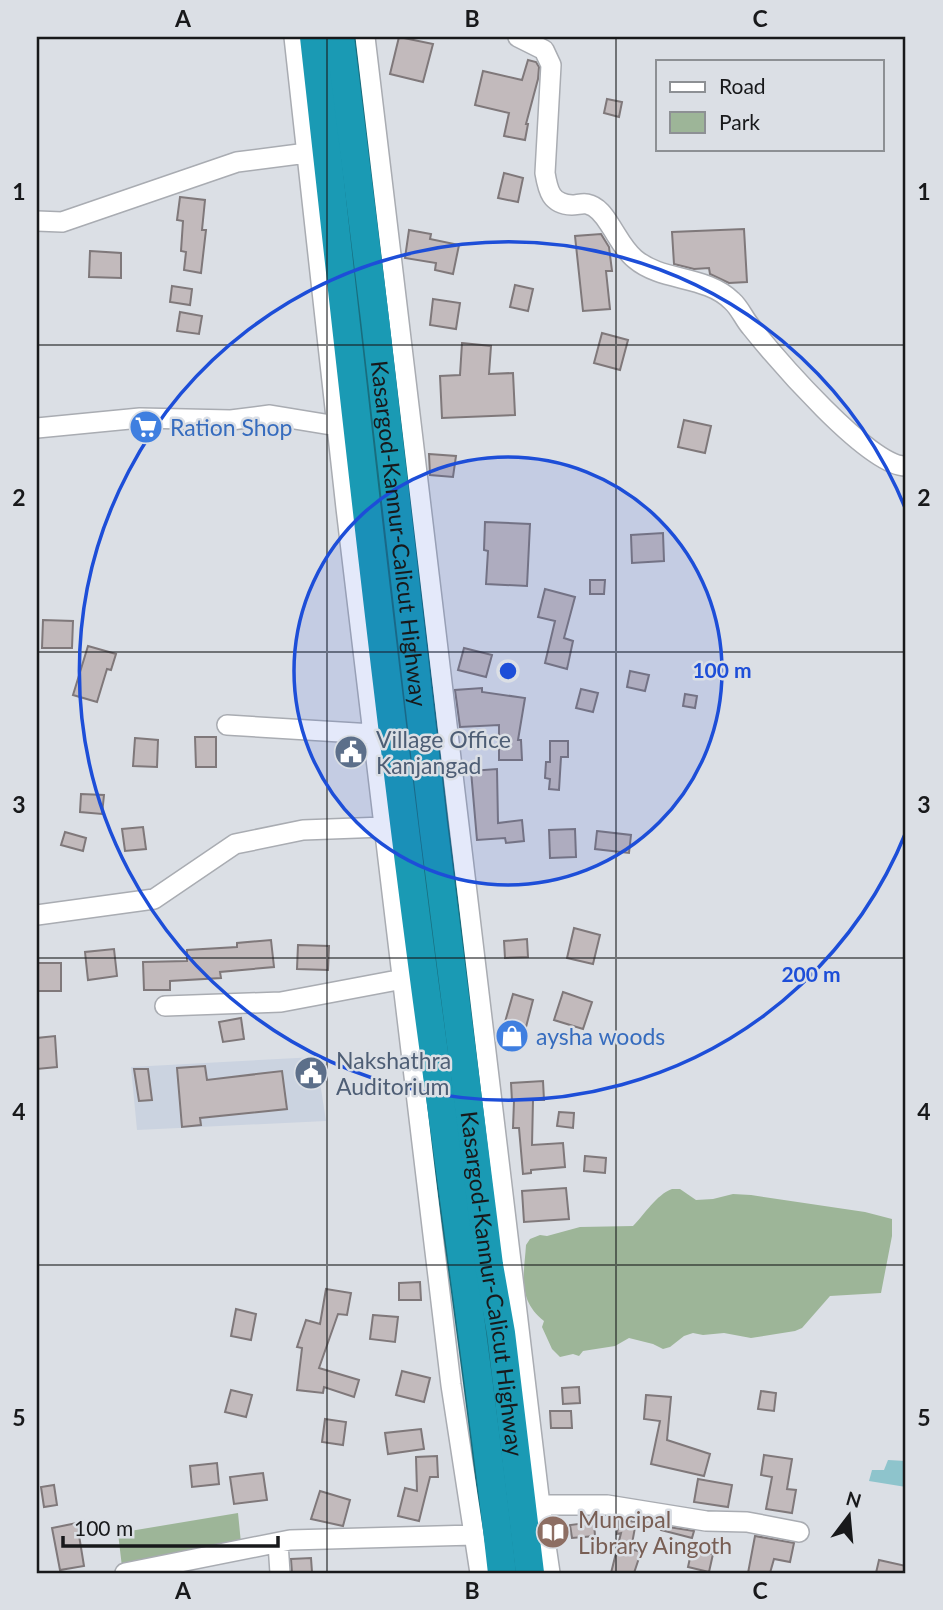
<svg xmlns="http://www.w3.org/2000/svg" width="943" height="1610" viewBox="0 0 943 1610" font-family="Lato,sans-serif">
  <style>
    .built { fill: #cbd3e0 }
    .green { fill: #9db598 }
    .water { fill: #8ec4cc }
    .building { fill: #c2babc; stroke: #7f787a; stroke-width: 2 }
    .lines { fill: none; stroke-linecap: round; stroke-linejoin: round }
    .minor-casing { stroke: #a9acb2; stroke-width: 22 }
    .highway-casing { stroke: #196d7e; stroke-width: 31 }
    .minor { stroke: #fff; stroke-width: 19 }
    .highway { stroke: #1a9ab4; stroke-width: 28 }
    .grid { fill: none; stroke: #18191b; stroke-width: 2; stroke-opacity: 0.55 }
    .ring { fill: none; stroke: #1d4ed8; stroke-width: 3.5 }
    .labels { text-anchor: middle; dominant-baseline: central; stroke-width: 5; stroke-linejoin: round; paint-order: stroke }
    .shop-label { font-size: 23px; fill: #366cbe; stroke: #dbdfe5; text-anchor: start }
    .street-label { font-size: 23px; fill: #18191b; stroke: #dbdfe5 }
    .service-label { font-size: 23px; fill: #4e5e75; stroke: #dbdfe5; text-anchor: start }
    .education-label { font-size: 23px; fill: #785e54; stroke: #dbdfe5; text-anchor: start }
    .centre { fill: #1d4ed8; stroke: #dbdfe5; stroke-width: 3.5 }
    .ring-label { font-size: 21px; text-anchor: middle; font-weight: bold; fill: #1d4ed8; stroke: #dbdfe5; stroke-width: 5; stroke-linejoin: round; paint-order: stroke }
    .neatline { fill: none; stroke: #18191b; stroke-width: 2.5 }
    .grid-label { font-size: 23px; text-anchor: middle; font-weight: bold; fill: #18191b }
  </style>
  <rect width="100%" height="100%" fill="#dbdfe5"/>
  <path class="built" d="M316,1057L326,1121L137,1130L131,1067Z"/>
  <path class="green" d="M672,1189H680L696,1200L713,1199L733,1194L751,1195L865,1212L892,1219V1236L881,1293L830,1296L802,1328L795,1331L751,1338L724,1333L703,1335L693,1333L684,1336L670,1347L663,1349L653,1344L629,1338L615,1346L583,1351L579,1356L573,1354L560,1357L552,1349L542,1327L544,1321C517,1299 524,1276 526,1245L530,1239L540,1235L547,1236L580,1227L633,1226C645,1214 656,1195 672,1189Z
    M238,1513L241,1543L122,1567L118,1533Z"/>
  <path class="water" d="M888,1460L906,1461V1487L869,1481L872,1470H884Z"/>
  <path class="building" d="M399,37L433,44L423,82L390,74Z
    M528,60L536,62L539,67L538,79L526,124H528L525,140L504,136L509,113L475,105L483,71L522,80Z
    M607,99L622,102L619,117L604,113Z
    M504,173L523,178L518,202L498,198Z
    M180,197L205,200L202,230H206L201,273L184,270L186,252L181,251L183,221L177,220Z
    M744,229L747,282L729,283L710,274L709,268L694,269L674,264L672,232Z
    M409,230L431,234L430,239L459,245L453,274L435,270L436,263L405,258Z
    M601,234L609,247L612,271H606L610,309L583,311L575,236Z
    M90,251L121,253V278L89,277Z
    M515,285L533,289L528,311L510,307Z
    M172,286L192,289L190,305L170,302Z
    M433,299L460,303L456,329L430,325Z
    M180,312L202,316L199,334L177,331Z
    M602,333L628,340L620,370L594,363Z
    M462,343L491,346L489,374L513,373L515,415L442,418L440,376L460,375Z
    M684,420L711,426L705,453L678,447Z
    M429,454L456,456L453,477L430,475Z
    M485,522L530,524L527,586L486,584L488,551L484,550Z
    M663,533L664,561L632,563L631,535Z
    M590,580H605L604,594H590Z
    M545,589L575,597L564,638L573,641L567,669L545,663L555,621L538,617Z
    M43,620L73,621L72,648H42Z
    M88,646L116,654L111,670L107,669L97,702L73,695Z
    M464,648L492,655L486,677L458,670Z
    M630,671L649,675L645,691L627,687Z
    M482,688V692L525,698L518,740H521L522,760H499V725L460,727L455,690Z
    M581,689L598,693L593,712L576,708Z
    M685,694L697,696L695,708L683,706Z
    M195,737H216V767H196Z
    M135,738L158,740L157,767L133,766Z
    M550,741H568V757H561L559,790L549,789L550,779L545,778L546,762H550Z
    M497,769L498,823L522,820L524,841L506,843L505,838L477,840L471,771Z
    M81,794L104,795L102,814L80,812Z
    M143,827L146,849L125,851L122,829Z
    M575,829L576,857L550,858L549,830Z
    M597,831L631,835L629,853L595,849Z
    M65,832L86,838L83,851L61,845Z
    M574,928L600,935L593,964L567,958Z
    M527,939L528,957L505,958L504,941Z
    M271,940L274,967L220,972L221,978L170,981V990H144L143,962L187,961V950L237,947V943Z
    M298,945L329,946L328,970L297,969Z
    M114,949L117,976L88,980L85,952Z
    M37,963H61V991H37Z
    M563,992L592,1002L583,1029L554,1020Z
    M513,994L533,1000L526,1027L505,1022Z
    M241,1018L244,1039L223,1042L219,1022Z
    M55,1036L57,1067L37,1069V1038Z
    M205,1066L207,1080L282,1071L287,1109L200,1118L201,1125L182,1127L177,1068Z
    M134,1069H148L152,1100L139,1101Z
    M543,1081L544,1100H533L532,1145L563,1143L565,1167L531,1170V1173L523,1174L519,1128H513L514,1101H512L511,1083Z
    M559,1112L574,1113L573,1128L557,1126Z
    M585,1156L606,1158L605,1173L584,1171Z
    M566,1188L569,1219L524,1222L522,1191Z
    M420,1282L421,1300H399V1283Z
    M326,1289L351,1293L347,1315L338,1314L319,1368L359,1380L354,1397L324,1387L323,1393L297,1390L302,1348L297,1347L306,1320L320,1324Z
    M236,1309L256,1314L251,1340L231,1336Z
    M373,1315L398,1317L395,1342L370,1339Z
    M402,1371L430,1378L424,1402L396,1395Z
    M579,1387L580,1403L563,1404L562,1388Z
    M231,1390L252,1395L246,1417L225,1412Z
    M761,1391L776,1393L774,1411L758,1409Z
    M646,1395L671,1397L667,1440L710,1454L704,1476L651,1464L660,1421L644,1419Z
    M550,1411H571L572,1428H551Z
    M325,1419L346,1422L343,1445L322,1442Z
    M421,1429L424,1449L388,1454L385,1433Z
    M764,1455L792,1459L787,1489L796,1490L792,1513L766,1509L772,1477L761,1475Z
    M437,1456L438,1477H430L419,1521L398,1516L405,1488L417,1491L416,1457Z
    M217,1463L219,1484L192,1487L190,1466Z
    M263,1473L267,1500L234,1504L230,1477Z
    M698,1479L732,1485L728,1507L694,1502Z
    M54,1485L57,1505L44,1507L41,1487Z
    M320,1491L350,1500L343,1526L311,1519Z
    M619,1519L636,1522L631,1549L641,1552L634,1573H611L621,1533L617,1534Z
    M594,1522L595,1536L572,1538L570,1525Z
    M77,1523L84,1566L60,1570L52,1528Z
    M662,1526L694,1531L692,1538L661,1530Z
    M755,1536L794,1543L790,1562L774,1559L770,1573H748Z
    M692,1549L713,1554L709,1572L688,1567Z
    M311,1558L312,1572L292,1573L291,1559Z
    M879,1560L906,1566V1573H876Z"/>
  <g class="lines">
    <defs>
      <path id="minor" d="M294,37L346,508L451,1385L480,1573
        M365,37L540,1505L550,1573
        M518,37L544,50L551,65L545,173C548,191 551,204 572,205C577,205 582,203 587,204C598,206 605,217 610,225C618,237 624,250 635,259C662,282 706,275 732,301C740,308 744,319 751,327C775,357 870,468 906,466
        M37,221L62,222L237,162L307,153
        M37,428L140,418L231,420L270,415L337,426
        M227,725L373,734
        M37,915L154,899L235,844L303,830L384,827
        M165,1006L281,1002L403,979
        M540,1505H607L706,1521L747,1522L799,1532
        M278,1543L280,1573
        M125,1573L290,1540L474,1535"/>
      <g id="highway">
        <path d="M314,37C348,343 381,650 421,956C448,1162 479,1367 502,1573"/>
        <path id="s1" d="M340,37L375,319L433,823L489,1265L501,1333L530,1573"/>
      </g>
    </defs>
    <use href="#minor" class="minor-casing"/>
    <use href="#highway" class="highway-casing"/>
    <use href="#minor" class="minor"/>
    <use href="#highway" class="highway"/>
  </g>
  <path class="grid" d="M327,37V1573M616,37V1573M37,345H906M37,652H906M37,958H906M37,1265H906"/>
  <circle cx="508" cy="671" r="214" fill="#1d4ed8" fill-opacity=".12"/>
  <g class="ring">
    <circle cx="508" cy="671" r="214"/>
    <path d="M906 832A429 429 0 1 1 906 510"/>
  </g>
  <defs>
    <symbol id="supermarket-disc" viewBox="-11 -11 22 22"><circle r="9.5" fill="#3f7fe0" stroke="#dbdfe5"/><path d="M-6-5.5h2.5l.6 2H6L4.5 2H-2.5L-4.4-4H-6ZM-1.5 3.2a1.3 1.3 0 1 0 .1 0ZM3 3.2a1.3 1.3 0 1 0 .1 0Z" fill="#fff"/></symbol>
    <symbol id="civic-disc" viewBox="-11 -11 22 22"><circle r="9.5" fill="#5c6f8a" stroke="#dbdfe5"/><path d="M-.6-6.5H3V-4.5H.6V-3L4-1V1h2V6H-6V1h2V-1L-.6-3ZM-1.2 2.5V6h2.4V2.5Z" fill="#fff"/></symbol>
    <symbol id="shop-disc" viewBox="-11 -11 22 22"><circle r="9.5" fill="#3f7fe0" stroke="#dbdfe5"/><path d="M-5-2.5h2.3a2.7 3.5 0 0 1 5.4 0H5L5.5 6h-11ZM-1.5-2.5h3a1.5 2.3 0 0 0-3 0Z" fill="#fff"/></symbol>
    <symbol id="library-disc" viewBox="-11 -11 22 22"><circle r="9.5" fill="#8d6e63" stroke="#dbdfe5"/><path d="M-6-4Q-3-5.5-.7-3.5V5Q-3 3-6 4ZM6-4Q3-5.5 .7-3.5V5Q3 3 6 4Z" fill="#fff"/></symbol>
  </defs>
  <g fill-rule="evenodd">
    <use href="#supermarket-disc" x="127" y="408" width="38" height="38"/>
    <use href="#civic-disc" x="332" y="733" width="38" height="38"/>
    <use href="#shop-disc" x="493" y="1017" width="38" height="38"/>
    <use href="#civic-disc" x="292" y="1054" width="38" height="38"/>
    <use href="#library-disc" x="534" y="1513" width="38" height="38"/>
  </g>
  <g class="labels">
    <g class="shop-label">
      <text x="170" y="427">Ration Shop</text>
      <text x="536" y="1036">aysha woods</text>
    </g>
    <g class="street-label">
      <text stroke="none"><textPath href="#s1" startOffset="500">Kasargod-Kannur-Calicut Highway</textPath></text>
      <text stroke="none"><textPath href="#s1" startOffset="1256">Kasargod-Kannur-Calicut Highway</textPath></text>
    </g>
    <g class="service-label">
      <text x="376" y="739">Village Office<tspan x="376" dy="26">Kanjangad</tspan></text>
      <text x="336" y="1060">Nakshathra<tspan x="336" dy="26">Auditorium</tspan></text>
    </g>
    <g class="education-label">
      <text x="578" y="1519">Muncipal<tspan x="578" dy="26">Library Aingoth</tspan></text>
    </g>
  </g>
  <circle cx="508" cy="671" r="10" class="centre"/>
  <g class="ring-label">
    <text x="722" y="678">100 m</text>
    <text x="811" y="982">200 m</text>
  </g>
  <rect width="943" height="1610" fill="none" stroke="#dbdfe5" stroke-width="77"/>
  <rect x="656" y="60" width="228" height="91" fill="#dbdfe5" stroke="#8d9094" stroke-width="2"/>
  <rect x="670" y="82" width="35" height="10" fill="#ffffff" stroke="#8d9094" stroke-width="2"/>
  <text x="719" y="94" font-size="21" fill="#18191b">Road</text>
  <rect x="670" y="112" width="35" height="21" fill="#9db598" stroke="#8d9094" stroke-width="2"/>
  <text x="719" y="130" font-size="21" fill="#18191b">Park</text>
  <g transform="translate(849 1516) rotate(16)" stroke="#dbdfe5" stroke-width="5" paint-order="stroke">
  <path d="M0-5L12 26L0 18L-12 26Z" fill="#18191b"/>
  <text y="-10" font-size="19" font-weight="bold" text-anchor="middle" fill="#18191b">N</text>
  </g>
  <path d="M63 1536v10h215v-10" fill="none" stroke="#18191b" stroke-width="3.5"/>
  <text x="74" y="1536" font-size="21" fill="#18191b" stroke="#dbdfe5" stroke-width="5" paint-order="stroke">100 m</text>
  <rect x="38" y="38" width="866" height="1534" class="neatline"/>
  <g class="grid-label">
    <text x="183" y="27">A</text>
    <text x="472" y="27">B</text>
    <text x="760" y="27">C</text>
    <text x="19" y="200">1</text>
    <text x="924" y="200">1</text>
    <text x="19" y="506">2</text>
    <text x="924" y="506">2</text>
    <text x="19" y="813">3</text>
    <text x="924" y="813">3</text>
    <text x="19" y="1120">4</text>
    <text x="924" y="1120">4</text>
    <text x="19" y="1426">5</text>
    <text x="924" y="1426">5</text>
    <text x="183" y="1599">A</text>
    <text x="472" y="1599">B</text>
    <text x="760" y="1599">C</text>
  </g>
</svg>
